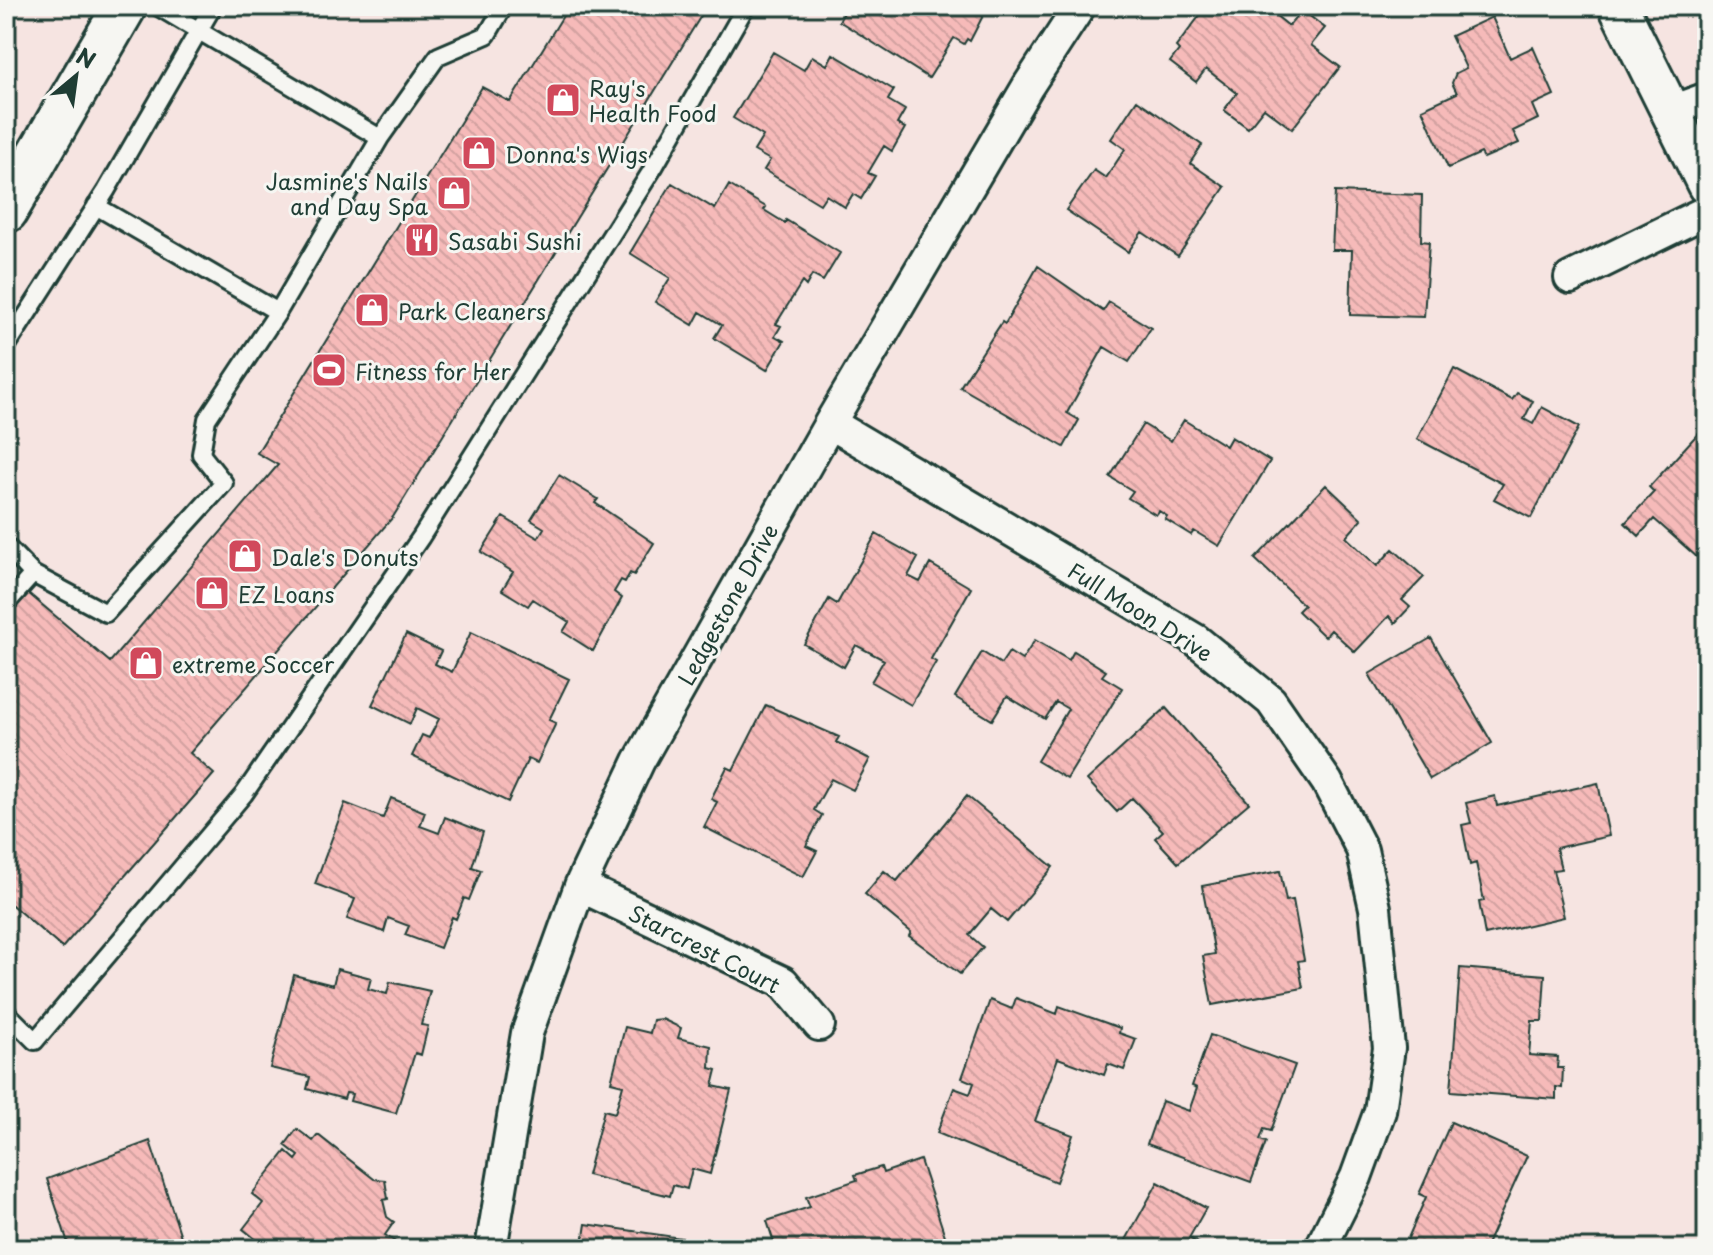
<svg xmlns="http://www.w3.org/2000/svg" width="1713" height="1255" viewBox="0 0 1713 1255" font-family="'Playpen Sans',sans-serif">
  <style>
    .building { fill: url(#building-back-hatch); stroke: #1f3d34; stroke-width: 2 }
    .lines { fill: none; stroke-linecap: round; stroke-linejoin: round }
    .service-casing { stroke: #1f3d34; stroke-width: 22 }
    .minor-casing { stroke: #1f3d34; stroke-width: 36 }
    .tertiary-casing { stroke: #1f3d34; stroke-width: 44 }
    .secondary-casing { stroke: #1f3d34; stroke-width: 48 }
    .service { stroke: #f6f6f2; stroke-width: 16 }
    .minor { stroke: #f6f6f2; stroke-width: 30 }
    .tertiary { stroke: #f6f6f2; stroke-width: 38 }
    .secondary { stroke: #f6f6f2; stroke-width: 42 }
    .labels { text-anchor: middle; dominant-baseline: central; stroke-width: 6; stroke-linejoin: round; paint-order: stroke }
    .poi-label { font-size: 22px; fill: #1f3d34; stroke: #f6f6f2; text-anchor: start }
    .street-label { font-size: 22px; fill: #1f3d34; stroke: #f6f6f2 }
  </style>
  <defs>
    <pattern id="building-back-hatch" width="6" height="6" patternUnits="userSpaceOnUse" patternTransform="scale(2)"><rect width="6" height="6" fill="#f6bab9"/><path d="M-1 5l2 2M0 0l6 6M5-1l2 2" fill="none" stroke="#d2a1a0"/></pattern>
  </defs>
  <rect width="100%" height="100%" fill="#f6e4e1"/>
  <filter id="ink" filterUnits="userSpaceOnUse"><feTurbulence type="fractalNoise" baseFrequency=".0125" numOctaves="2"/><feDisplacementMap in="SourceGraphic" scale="16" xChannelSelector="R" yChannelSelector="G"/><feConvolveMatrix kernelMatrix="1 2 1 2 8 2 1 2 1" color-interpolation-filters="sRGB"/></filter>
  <g filter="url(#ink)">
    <path class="building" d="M569,6H707L393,517L190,753L214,774L62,948L6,900V618L28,593L110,662L278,465L257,453L482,87L510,102Z
      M848,6H988L970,41L967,39L964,44L954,38L929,78L839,21Z
      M1217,6H1264L1289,26L1302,10L1325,28L1311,45L1340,67L1292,129L1264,108L1248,128L1224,110L1237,93L1206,69L1196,82L1170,62L1179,50L1176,47L1204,10L1210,15Z
      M1492,17L1510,58L1533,47L1554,95L1532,105L1538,119L1513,131L1519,143L1484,158L1481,153L1448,168L1422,109L1457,93L1452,83L1456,73L1466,68L1451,36Z
      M773,52L804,70L812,56L827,65L833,54L894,90L888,100L905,110L897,124L905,128L892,151L884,146L868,173L875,176L861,199L853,194L845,207L826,195L820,204L764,170L770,160L754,151L763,136L733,118Z
      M1137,100L1202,145L1190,163L1225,187L1178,256L1142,232L1128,252L1066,210L1094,170L1106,178L1125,149L1111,139Z
      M672,183L715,209L729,185L766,207L764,210L785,223L786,220L840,253L823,281L812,275L806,286L802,282L776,324L781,326L775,336L784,341L767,370L714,338L722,325L700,312L693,325L655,302L670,278L630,253Z
      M1335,192L1422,195L1421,241L1429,242L1424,317L1350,315L1352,250H1332Z
      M1038,266L1103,311L1109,302L1151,328L1129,362L1104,347L1067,413L1079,420L1064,447L960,387L1002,322L1005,324Z
      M1454,369L1512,400L1517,393L1533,401L1524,419L1533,424L1542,407L1579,427L1531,518L1494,499L1503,484L1417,439Z
      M1184,420L1226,446L1231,437L1270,461L1219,546L1194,531L1191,535L1165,519L1167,516L1159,511L1156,515L1128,498L1133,491L1110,477L1143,424L1171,441Z
      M1704,427L1707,430V566L1654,519L1639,536L1625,523L1654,492L1649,487Z
      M559,475L598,499L595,503L654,543L634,575L630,573L625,582L621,580L614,592L622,598L593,651L563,632L569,622L533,599L528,606L502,590L513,572L481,552L503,517L538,538L544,528L531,520Z
      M1326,485L1362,519L1346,537L1377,566L1393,549L1424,577L1402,600L1410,607L1395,623L1389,616L1355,652L1331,630L1325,637L1298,611L1304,605L1255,559Z
      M876,534L918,558L908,576L920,582L930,564L971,588L931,659L936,662L911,705L871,682L884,660L856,645L844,667L804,644L829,599L837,604Z
      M471,632L569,679L549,720L556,723L537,763L528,759L508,802L412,756L422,735L429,738L439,719L417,708L410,724L372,705L406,634L441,651L435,664L452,672Z
      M1431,638L1492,743L1430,779L1369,674Z
      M1035,640L1069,660L1074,651L1106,671L1102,676L1122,688L1067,779L1037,761L1068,709L1056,702L1045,719L1007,696L992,720L955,697L982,652L1001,664L1009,652L1022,660Z
      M766,705L839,737L836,742L870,759L853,790L831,779L814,810L822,815L806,846L817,851L803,877L704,827L717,802L711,799L727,767L733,770Z
      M1166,708L1249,803L1178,863L1155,838L1163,831L1132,798L1117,812L1087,780Z
      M1598,783L1609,836L1556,848L1561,869L1553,870L1564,917L1485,935L1479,902L1484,901L1476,863L1470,865L1462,825L1471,823L1466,803L1495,796L1497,806Z
      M967,796L1053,867L1007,922L991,909L969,935L983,947L960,974L909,936L911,932L865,894L884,871L897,881Z
      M391,798L425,812L420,826L439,833L445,817L483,832L472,867L481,870L469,900L464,898L456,919L452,917L440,948L405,935L409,926L388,918L384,932L347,919L355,899L315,884L345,803L383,818Z
      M1280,871L1286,901L1293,900L1304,960L1298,961L1303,988L1212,1005L1203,956L1215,954L1202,886Z
      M1460,968L1545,975L1542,1021H1532L1529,1055L1558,1057L1557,1068H1563L1562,1088L1556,1087V1099L1451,1091Z
      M337,969L371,978L368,989L387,994L390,982L430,991L421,1025L428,1026L421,1055L415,1053L396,1113L350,1101L352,1094L346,1093L344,1099L307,1089L310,1077L270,1068L294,975L333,985Z
      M1016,998L1057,1014L1059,1006L1120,1028L1119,1033L1136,1039L1124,1070L1108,1064L1104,1075L1058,1058L1035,1121L1073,1135L1056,1182L937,1133L954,1088L970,1094L974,1083L962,1078L990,1000L1012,1009Z
      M662,1019L681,1028L678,1038L711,1046L710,1068L717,1070L713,1086L731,1090L710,1174L692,1169L687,1189L673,1185L670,1196L587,1175L604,1110L615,1113L623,1085L611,1082L625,1027L650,1033L653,1020Z
      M1210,1035L1295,1065L1271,1131L1264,1129L1260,1140L1266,1142L1251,1182L1147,1144L1162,1101L1189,1111L1197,1088L1192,1086Z
      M1707,1040V1060L1698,1055Z
      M1451,1122L1527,1156L1485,1249H1415L1405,1245L1426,1197L1419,1194Z
      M297,1129L313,1141L318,1135L374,1179L385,1180L388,1199L383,1200L387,1217L394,1222L385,1235L400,1245L396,1249H268L243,1229L263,1203L252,1194L286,1151L296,1160L299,1156L285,1145Z
      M150,1141L185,1249H70L47,1179Z
      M920,1160L947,1242L950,1239L959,1249H776L767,1221L810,1207L806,1197L857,1180L855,1175L881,1167L883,1173Z
      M1158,1182L1206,1208L1189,1238L1209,1249H1121Z
      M586,1224L688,1239L686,1249H582Z"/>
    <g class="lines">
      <defs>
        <path id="service" d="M157,6L380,138
          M96,206L278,312
          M6,347L106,191L213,6
          M6,546L33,574
          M6,604L33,574L106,613L224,483L201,454L207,419L278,312L380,138L438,56L487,35L504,6
          M6,1012L35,1041L244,794L421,537L654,167L746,6"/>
        <path id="minor" d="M1671,111L1707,98
          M1570,278L1707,211
          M830,423L1196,640L1271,701L1327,782L1362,850L1375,908L1389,1048L1380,1111L1356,1177L1320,1249
          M580,886L783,982L819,1025
          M491,1249L527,1033L580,886L639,761L830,423L1028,86L1080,6"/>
        <path id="tertiary" d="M1618,6L1707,185"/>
        <path id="secondary" d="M6,211L125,6"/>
      </defs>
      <use href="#service" class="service-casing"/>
      <use href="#minor" class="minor-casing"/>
      <use href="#tertiary" class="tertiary-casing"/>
      <use href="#secondary" class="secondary-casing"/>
      <use href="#service" class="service"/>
      <use href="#minor" class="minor"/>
      <use href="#tertiary" class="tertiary"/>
      <use href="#secondary" class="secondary"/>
    </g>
  </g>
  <defs>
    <symbol id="shop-square" viewBox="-11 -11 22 22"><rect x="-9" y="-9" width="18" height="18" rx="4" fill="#d1495b" stroke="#f6f6f2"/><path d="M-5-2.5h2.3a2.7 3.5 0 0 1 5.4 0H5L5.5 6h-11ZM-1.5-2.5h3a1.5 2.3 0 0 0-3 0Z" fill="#fff"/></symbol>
    <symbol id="restaurant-square" viewBox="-11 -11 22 22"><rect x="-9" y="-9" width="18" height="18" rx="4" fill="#d1495b" stroke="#f6f6f2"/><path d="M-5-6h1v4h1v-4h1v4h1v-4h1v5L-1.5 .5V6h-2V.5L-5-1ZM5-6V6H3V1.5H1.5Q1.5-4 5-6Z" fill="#fff"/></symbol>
    <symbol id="stadium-square" viewBox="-11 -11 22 22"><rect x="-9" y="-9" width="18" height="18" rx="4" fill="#d1495b" stroke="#f6f6f2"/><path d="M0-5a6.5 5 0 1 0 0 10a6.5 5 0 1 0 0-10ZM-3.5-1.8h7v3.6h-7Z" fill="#fff"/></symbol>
  </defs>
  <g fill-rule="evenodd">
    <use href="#shop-square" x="543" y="80" width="40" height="40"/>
    <use href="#shop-square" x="459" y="133" width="40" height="40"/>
    <use href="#shop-square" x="434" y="173" width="40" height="40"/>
    <use href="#restaurant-square" x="402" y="220" width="40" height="40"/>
    <use href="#shop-square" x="352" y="290" width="40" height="40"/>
    <use href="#stadium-square" x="309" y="350" width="40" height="40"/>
    <use href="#shop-square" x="225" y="536" width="40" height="40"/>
    <use href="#shop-square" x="192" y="573" width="40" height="40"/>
    <use href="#shop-square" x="126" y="643" width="40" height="40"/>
  </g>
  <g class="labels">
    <g class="poi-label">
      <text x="589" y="87">Ray's<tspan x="589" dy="25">Health Food</tspan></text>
      <text x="505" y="153">Donna's Wigs</text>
      <text x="428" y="180" text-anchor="end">Jasmine's Nails<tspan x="428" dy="25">and Day Spa</tspan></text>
      <text x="448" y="240">Sasabi Sushi</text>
      <text x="398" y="310">Park Cleaners</text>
      <text x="355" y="370">Fitness for Her</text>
      <text x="271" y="556">Dale's Donuts</text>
      <text x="238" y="593">EZ Loans</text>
      <text x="172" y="663">extreme Soccer</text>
    </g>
    <g class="street-label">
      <text transform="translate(727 604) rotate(-61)">Ledgestone Drive</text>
      <text transform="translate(1141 611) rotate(32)">Full Moon Drive</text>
      <text transform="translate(705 948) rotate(27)">Starcrest Court</text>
    </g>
  </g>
  <rect width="1713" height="1255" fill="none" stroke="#f6f6f2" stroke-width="32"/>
  <rect x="16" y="16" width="1681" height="1223" fill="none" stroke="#1f3d34" stroke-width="3" filter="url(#ink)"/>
  <g transform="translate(76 76) rotate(29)" stroke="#f6f6f2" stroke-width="6" paint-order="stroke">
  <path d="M0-6L14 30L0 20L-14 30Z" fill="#1f3d34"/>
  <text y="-12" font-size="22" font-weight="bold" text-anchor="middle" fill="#1f3d34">N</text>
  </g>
</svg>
